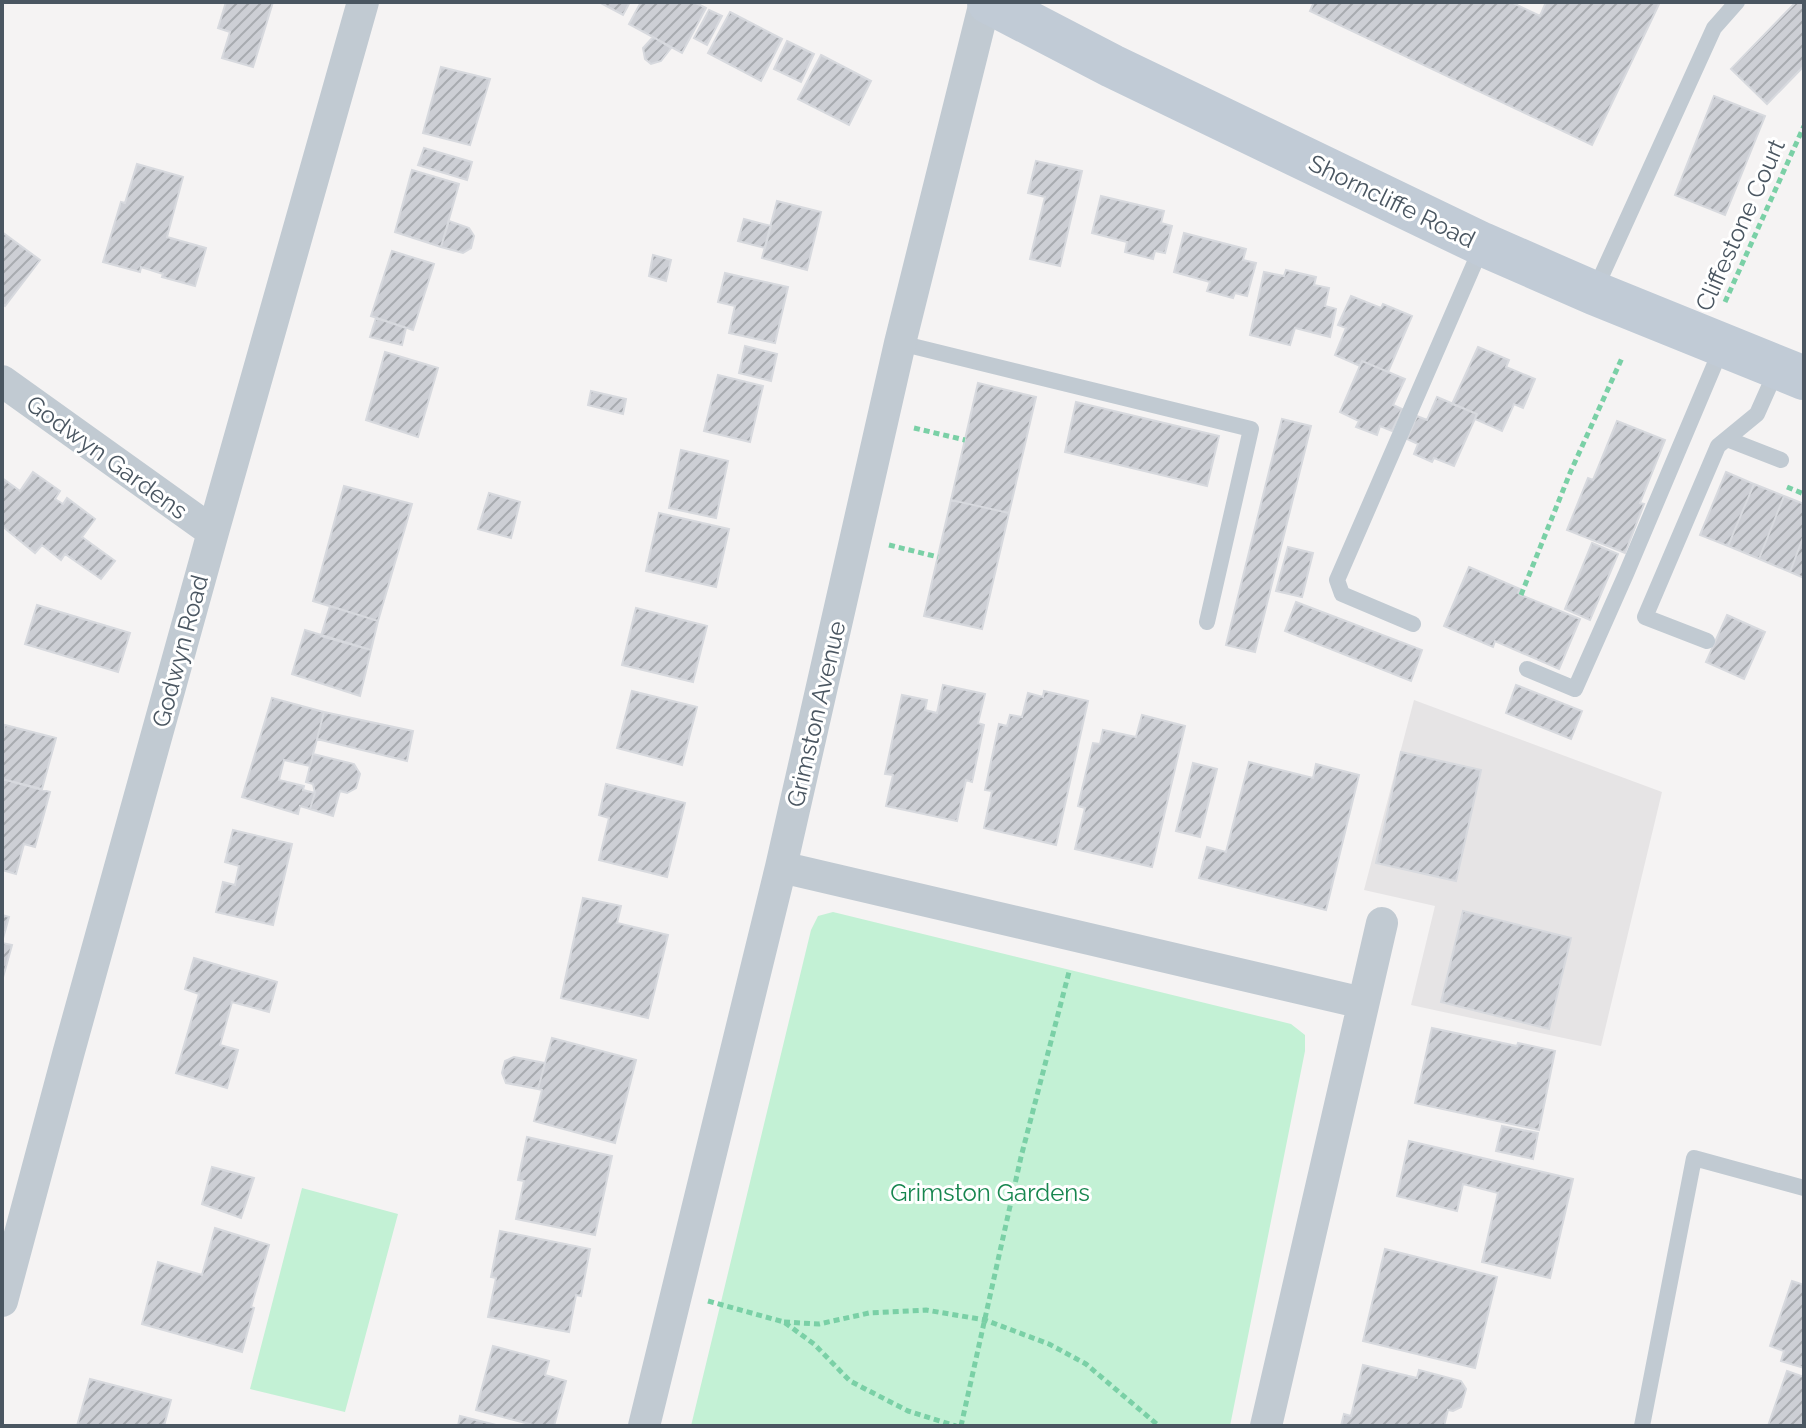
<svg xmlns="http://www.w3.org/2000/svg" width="1806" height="1428" viewBox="0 0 1806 1428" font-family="Raleway,sans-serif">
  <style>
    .education { fill: #e6e4e5 }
    .green { fill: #c3f1d5 }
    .building { fill: url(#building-hatch); stroke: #d7d9de; stroke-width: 2 }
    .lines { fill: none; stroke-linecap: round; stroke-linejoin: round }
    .path { stroke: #7ad0a6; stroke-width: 5; stroke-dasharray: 6 4; stroke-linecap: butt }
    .lane { stroke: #c1cad2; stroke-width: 16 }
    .street { stroke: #c1cad2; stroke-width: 32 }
    .secondary { stroke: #c1cbd6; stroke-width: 44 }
    .labels { text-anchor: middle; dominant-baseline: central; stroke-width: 6; stroke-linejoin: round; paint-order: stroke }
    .street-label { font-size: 24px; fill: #4a5661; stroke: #fff }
    .park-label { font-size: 24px; fill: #17864f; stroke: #fff }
  </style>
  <defs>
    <pattern id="building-hatch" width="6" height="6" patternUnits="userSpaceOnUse" patternTransform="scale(2)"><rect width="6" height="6" fill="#cdcfd5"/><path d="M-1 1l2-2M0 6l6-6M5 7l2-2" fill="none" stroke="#a8abb0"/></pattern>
  </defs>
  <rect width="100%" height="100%" fill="#f5f3f3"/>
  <path class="education" d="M1414,700L1662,792L1601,1046L1411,1005L1435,906L1364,890Z"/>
  <path class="green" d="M833,912L1291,1024L1305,1035V1051L1230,1426H691L811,930L818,916Z
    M302,1188L398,1214L345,1412L250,1389Z"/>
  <path class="building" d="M226,2H273L253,67L222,58L230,32L218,28Z
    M599,2H630L623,15Z
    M641,2H694L706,8L682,53L629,24Z
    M1314,2H1511L1540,16L1546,2H1660L1592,145L1310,11Z
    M1796,2H1804V66L1767,104L1731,69Z
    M709,10L722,16L707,45L694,38Z
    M730,12L782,39L761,81L708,53Z
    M653,37L671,48L661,61L651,64L645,59L643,48Z
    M787,41L814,54L801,82L774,69Z
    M821,55L871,81L849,125L798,99Z
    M441,67L490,79L470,145L423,133Z
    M1714,96L1765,116L1725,215L1675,195Z
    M424,148L472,162L467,180L418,165Z
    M1036,161L1082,171L1060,266L1030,259L1045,197L1028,193Z
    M137,164L183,177L167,237L206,248L195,286L162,277L163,274L141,267L140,272L103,262L121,202L125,203Z
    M412,170L459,184L441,247L395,232Z
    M1101,196L1164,211L1161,223L1172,226L1165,253L1155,251L1153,259L1125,252L1127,242L1092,233Z
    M777,201L821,212L807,270L762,258Z
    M744,219L771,226L765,248L738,241Z
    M449,221L469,228L474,236L471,248L463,253L441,247Z
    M2,232L40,260L5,306L2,303Z
    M1184,233L1246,249L1243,260L1256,263L1247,296L1235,293L1233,298L1207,291L1210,282L1174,272Z
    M392,251L434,264L413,330L371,316Z
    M653,255L671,260L666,281L649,276Z
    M1286,270L1316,277L1314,285L1329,288L1325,306L1336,309L1330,337L1295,328L1290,345L1250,335L1264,272L1284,276Z
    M725,273L788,287L775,343L729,333L735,306L718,302Z
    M1351,296L1381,308L1383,304L1412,316L1388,372L1362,361L1360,366L1335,355L1346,328L1338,325Z
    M376,318L406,328L402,345L370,337Z
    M745,346L777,354L771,381L739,373Z
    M1478,347L1509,360L1506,367L1535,379L1523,408L1514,404L1502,431L1475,419L1477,414L1452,404Z
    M385,352L438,368L418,437L366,420Z
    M1362,361L1405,379L1393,405L1402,409L1392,431L1380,426L1377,435L1356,427L1359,421L1340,412Z
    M718,375L763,386L750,442L704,431Z
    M978,383L1036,397L1009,513L951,500Z
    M591,391L626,399L623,414L588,405Z
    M1437,397L1477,414L1454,466L1434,458L1432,462L1414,454L1418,444L1407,439L1417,416L1427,420Z
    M1076,402L1219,436L1207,486L1065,452Z
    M1282,419L1311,426L1255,652L1226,645Z
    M1617,421L1665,440L1640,503L1644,504L1625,553L1567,530L1588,478L1593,480Z
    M681,450L728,461L716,518L669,508Z
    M33,472L60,491L55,499L63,504L67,498L95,519L82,537L115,561L101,579L65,554L61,560L42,545L35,553L2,526V478L20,491Z
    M1726,472L1754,484L1728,546L1700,535Z
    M1754,484L1784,496L1759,559L1728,546Z
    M344,486L412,504L378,621L313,601Z
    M489,493L520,502L511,538L478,529Z
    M1784,496L1804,504V535L1790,572L1759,559Z
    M951,500L1009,513L982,629L924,616Z
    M659,513L729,529L716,587L646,571Z
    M1804,535V578L1790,572Z
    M1592,543L1618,554L1590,620L1565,609Z
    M1288,547L1313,553L1302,597L1276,591Z
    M1469,567L1520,589L1518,593L1521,595L1580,619L1559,669L1495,641L1493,647L1444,626Z
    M1296,602L1422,650L1411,681L1285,631Z
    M37,605L130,633L118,672L25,644Z
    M330,606L378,621L371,650L321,636Z
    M636,608L707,626L693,682L622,665Z
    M1727,615L1765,632L1744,679L1706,662Z
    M305,630L371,650L360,696L292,674Z
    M943,685L985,694L978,723L984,725L972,782L966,780L957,821L886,806L893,775L885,774L902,695L927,700L925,710L937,713Z
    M1516,685L1582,711L1571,739L1506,713Z
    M632,691L697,707L682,765L617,748Z
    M1044,691L1088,701L1056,845L984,828L992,791L985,790L999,724L1007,726L1010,715L1022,717L1028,693L1043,697Z
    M272,698L324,712L310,766L284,760L279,780L304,786L303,790L315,793L310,809L300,806L298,814L242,797Z
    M324,712L413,731L407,761L317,739Z
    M1142,715L1185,726L1152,867L1075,849L1085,808L1078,806L1093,743L1100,744L1103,730L1136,737Z
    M5,725L56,738L42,789L2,779V736Z
    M1401,752L1481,770L1456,881L1376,863Z
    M313,754L354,764L360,774L356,788L347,793L340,791L333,816L310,809L315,793L313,784L306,782Z
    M1249,762L1313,778L1316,764L1359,775L1326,910L1199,878L1207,847L1226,852Z
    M1193,763L1217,769L1200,837L1176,831Z
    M2,779L50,792L35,847L24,844L16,874L2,870Z
    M606,784L685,803L667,877L599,860L609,818L599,815Z
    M233,830L292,844L273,925L216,912L223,882L235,885L239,866L225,862Z
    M583,898L621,906L617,923L668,935L648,1018L561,998Z
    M1463,911L1571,938L1549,1029L1441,1002Z
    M2,915L9,917L2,942Z
    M2,943L12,945L2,981Z
    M194,958L277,982L269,1012L232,1002L220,1045L238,1050L227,1088L176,1073L199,994L185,989Z
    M1432,1028L1517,1046L1518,1043L1555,1051L1539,1130L1415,1103Z
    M552,1038L636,1060L615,1143L534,1121L542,1090L538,1089Z
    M514,1057L545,1063L538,1089L506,1083L502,1073L505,1061Z
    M1502,1126L1538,1133L1533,1159L1496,1151Z
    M527,1137L612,1156L595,1235L516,1219L524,1181L518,1180Z
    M1409,1141L1573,1179L1550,1278L1482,1262L1498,1193L1463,1184L1457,1211L1397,1196Z
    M212,1167L254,1178L241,1218L202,1204Z
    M215,1228L269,1245L251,1307L254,1308L242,1352L142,1324L158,1262L202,1275Z
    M500,1231L590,1249L581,1296L576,1295L569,1332L488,1317L496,1278L491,1277Z
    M1385,1249L1497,1277L1475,1368L1363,1341Z
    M1792,1281L1804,1285V1368L1781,1361L1784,1351L1770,1346Z
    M493,1346L549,1361L545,1375L566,1381L554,1426H537L476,1410Z
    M1363,1365L1417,1378L1419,1370L1461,1381L1466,1389L1461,1407L1453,1411L1448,1410L1444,1426H1341L1344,1414L1351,1416Z
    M1787,1371L1804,1377V1426H1768Z
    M90,1379L171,1400L164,1426H77Z
    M460,1416L500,1426H458Z"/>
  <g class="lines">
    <path class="path" d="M1725,302L1804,126
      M914,428L965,440
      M1787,487L1804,494
      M889,545L938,557
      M1521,595L1570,473L1622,358
      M708,1301L784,1322L814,1344L850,1381L908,1411L956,1426
      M784,1322L819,1324L869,1313L926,1310L985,1320L1049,1344L1086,1364L1159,1426
      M961,1426L1021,1157L1069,972"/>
    <path class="lane" d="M1594,292L1714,28L1737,2
      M900,343L1251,429L1207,622
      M1727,439L1781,460
      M1413,624L1342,594L1337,580L1482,246
      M1707,641L1645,617L1718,446L1757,414L1777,369
      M1527,669L1575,689L1626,574L1722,347
      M1642,1426L1694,1158L1804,1188"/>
    <path class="street" d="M2,381L213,532
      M781,867L1363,1003
      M2,1301L69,1051L213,532L363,2
      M644,1426L781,867L900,343L985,2
      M1266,1426L1382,923"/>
    <path class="secondary" d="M989,2L1112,66L1482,244L1594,293L1804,378"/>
  </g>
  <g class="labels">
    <g class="street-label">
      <text transform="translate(1392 201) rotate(26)">Shorncliffe Road</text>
      <text transform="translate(1740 225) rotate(-66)">Cliffestone Court</text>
      <text transform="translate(107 457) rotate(36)">Godwyn Gardens</text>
      <text transform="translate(180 651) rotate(-75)">Godwyn Road</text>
      <text transform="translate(816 714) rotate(-77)">Grimston Avenue</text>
    </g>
    <g class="park-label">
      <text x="990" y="1192">Grimston Gardens</text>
    </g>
  </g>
  <rect width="1806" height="1428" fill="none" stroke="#4a5661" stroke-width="8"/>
</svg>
